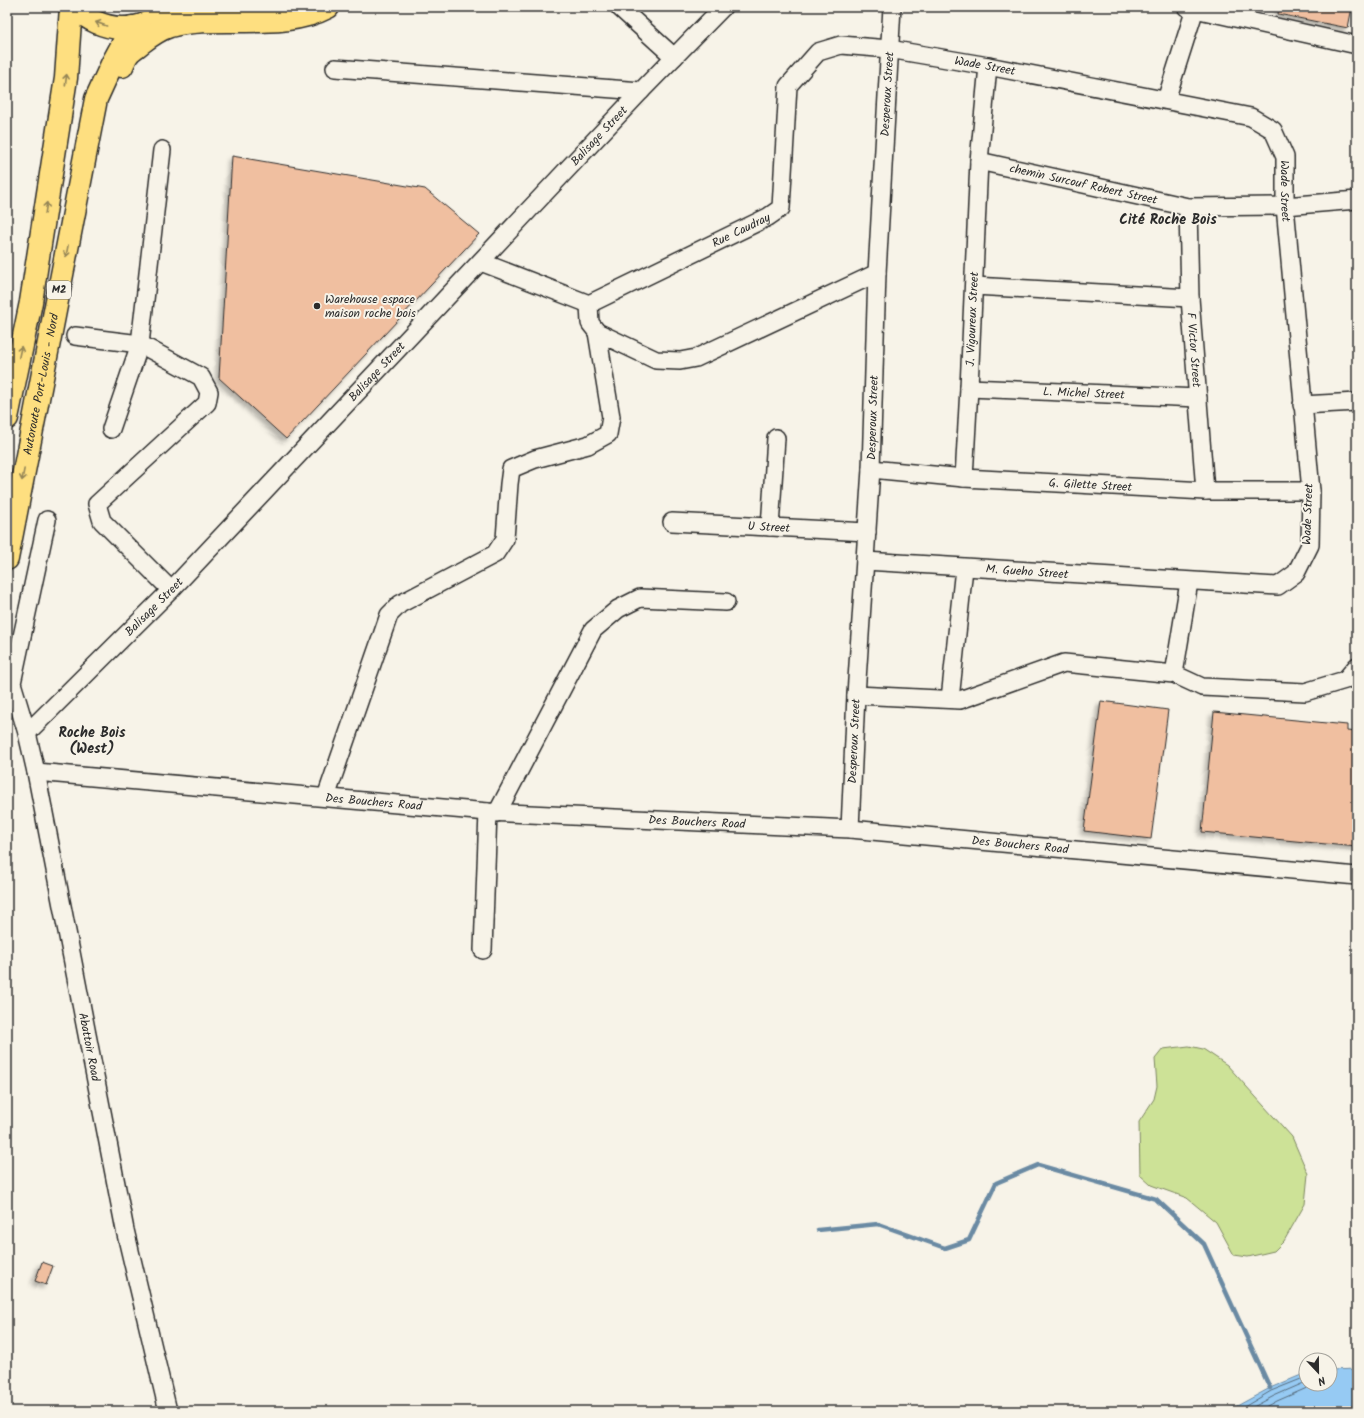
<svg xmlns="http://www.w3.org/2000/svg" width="1364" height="1418" viewBox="0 0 1364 1418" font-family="Kalam,sans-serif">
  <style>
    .green { fill: #cde297; stroke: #7c8661 }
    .water { fill: #96caf3; stroke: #6b8aa3 }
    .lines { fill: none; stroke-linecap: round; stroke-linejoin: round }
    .shore { stroke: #566b7b; stroke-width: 1 }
    .stream { stroke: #6b8aa3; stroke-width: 4.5 }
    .building { fill: #f0bfa0; stroke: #2b2b2b; filter: url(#shadow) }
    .minor-casing { stroke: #2b2b2b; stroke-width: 20 }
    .major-casing { stroke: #2b2b2b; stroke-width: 25 }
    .highway-casing { stroke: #2b2b2b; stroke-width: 25 }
    .minor { stroke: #f7f3e8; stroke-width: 17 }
    .major { stroke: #fedf80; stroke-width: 22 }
    .highway { stroke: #fedf80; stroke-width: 22 }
    .oneway { stroke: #948556 }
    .poi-dot { fill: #2b2b2b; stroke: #f7f3e8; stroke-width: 1.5 }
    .labels { text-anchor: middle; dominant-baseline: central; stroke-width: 4; stroke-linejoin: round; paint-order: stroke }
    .shield { fill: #f7f3e8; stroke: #686764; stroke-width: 1 }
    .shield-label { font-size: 11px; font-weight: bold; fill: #2b2b2b }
    .street-label { font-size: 12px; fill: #2b2b2b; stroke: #f7f3e8 }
    .poi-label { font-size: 12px; fill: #2b2b2b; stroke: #f7f3e8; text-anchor: start }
    .quarter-label { font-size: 14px; font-weight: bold; fill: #2b2b2b; stroke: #f7f3e8 }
  </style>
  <defs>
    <filter id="shadow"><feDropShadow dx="-3.5" dy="3.5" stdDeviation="2" flood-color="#0004"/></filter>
  </defs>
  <rect width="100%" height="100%" fill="#f7f3e8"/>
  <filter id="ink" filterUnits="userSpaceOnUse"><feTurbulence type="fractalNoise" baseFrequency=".025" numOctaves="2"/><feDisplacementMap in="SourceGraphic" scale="8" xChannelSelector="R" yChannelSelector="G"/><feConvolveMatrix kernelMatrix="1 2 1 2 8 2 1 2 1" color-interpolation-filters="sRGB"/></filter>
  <g filter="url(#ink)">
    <path class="green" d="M1189,1046L1203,1049L1227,1065L1292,1137L1308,1174L1305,1204L1284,1241L1274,1251L1248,1257L1234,1255L1216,1222L1187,1198L1151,1185L1140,1175L1139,1122L1154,1099L1157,1086L1155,1059L1163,1049Z"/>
    <path class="water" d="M1357,1369V1411H1219L1237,1406L1270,1388L1306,1373V1384H1330V1370Z"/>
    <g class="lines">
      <path class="shore" d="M1234,1411L1239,1410L1271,1391L1306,1377
        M1246,1411L1274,1396L1306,1382
        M1259,1411L1277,1401L1316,1384"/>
      <path class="stream" d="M818,1230L878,1224L945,1248L969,1240L996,1183L1038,1165L1156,1199L1204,1244L1270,1388"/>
    </g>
    <path class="building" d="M1279,7H1352L1348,28L1278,14Z
      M232,156L425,189L479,234L286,439L219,378Z
      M1101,701L1168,710L1151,839L1084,831Z
      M1214,712L1347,725V731L1357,732V847L1202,832Z
      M42,1262L53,1266L46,1285L35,1281Z"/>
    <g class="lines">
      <defs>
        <g id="minor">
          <path d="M619,7L674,57"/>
          <path d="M1186,7L1357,45"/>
          <path d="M335,68L641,91"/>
          <path d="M1166,100L1195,9"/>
          <path id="s1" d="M979,161L1188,207L1285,206L1357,200"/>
          <path id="s2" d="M1188,207L1190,298L1205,491"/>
          <path id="s3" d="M481,262L589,304L768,217L781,208L788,86L818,52L841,45L889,49L988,66L1251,117L1273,130L1285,157V206L1311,491L1310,545L1296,573L1278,586L865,561"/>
          <path d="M974,286L1190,298"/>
          <path d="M589,304L590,323L597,332L656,360L680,361L696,358L877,273"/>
          <path d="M75,336L140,344L201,377L209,392L207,403L97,504L102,521L171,590"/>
          <path id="s4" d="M969,388L1198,398"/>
          <path d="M1302,405L1357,402"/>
          <path d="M111,429L140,344L162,150"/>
          <path id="s5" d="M871,469L964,478L1205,491H1311"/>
          <path id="s6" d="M964,478L969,388L979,161L988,66"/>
          <path id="s7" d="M47,520L12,683L27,733L36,772L125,1230L168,1411"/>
          <path id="s8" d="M672,522L867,532"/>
          <path d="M770,527L776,438"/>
          <path d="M1174,674L1189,582"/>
          <path d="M856,695L960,700L1064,663L1174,674L1202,687L1305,692L1345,680L1357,666"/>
          <path d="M950,699L964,568"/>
          <path id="s9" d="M27,733L171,590L641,91L723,7"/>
          <path id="s10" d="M36,772L488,812L850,829L1357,876"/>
          <path d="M326,797L389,615L400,604L495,554L505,539L509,484L511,469L535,459L588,445L608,434L611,417L597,332"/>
          <path d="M497,813L593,630L618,609L640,598L726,602"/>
          <path id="s11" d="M850,829L856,695L871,469L877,273L892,7"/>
          <path d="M483,950L488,812"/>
        </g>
        <path id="major" d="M162,12L205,10H239"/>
        <g id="highway">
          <path d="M75,7C100,33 143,37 167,7"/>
          <path d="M122,66C124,62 126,56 129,53C132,49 138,46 141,43C150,36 160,29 170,26C221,13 281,32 328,7"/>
          <path d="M7,418L31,302L66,78L71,7"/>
          <path id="s12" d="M7,559L96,99L112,64L132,27"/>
        </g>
      </defs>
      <use href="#minor" class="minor-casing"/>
      <use href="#major" class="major-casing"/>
      <use href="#highway" class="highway-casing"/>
      <use href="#minor" class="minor"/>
      <use href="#major" class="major"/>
      <use href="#highway" class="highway"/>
    </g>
    <defs><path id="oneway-shaft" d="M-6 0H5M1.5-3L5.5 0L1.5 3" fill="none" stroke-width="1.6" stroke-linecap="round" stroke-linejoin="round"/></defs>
    <g class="oneway">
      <use href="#oneway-shaft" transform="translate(101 24) rotate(-161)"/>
      <use href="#oneway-shaft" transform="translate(66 80) rotate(-83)"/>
      <use href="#oneway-shaft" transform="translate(46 208) rotate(-81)"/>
      <use href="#oneway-shaft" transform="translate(67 251) rotate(101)"/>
      <use href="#oneway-shaft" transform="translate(20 352) rotate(-78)"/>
      <use href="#oneway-shaft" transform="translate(23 475) rotate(101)"/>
    </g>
  </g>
  <circle class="poi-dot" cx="317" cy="306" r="4"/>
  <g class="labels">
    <rect class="shield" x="47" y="281" width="24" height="18" rx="3"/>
    <g class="shield-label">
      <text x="59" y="290">M2</text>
    </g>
    <g class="street-label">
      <text stroke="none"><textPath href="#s3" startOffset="668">Wade Street</textPath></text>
      <text stroke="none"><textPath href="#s11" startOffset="736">Desperoux Street</textPath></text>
      <text stroke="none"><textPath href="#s9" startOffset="827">Balisage Street</textPath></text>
      <text stroke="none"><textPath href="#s1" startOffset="107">chemin Surcouf Robert Street</textPath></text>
      <text stroke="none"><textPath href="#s3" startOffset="1028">Wade Street</textPath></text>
      <text stroke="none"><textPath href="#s3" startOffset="285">Rue Caudray</textPath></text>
      <text stroke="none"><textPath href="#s6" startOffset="159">J. Vigoureux Street</textPath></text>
      <text stroke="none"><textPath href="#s2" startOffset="143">F Victor Street</textPath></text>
      <text stroke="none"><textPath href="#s9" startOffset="503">Balisage Street</textPath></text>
      <text stroke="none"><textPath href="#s12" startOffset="178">Autoroute Port-Louis - Nord</textPath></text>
      <text stroke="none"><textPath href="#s4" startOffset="115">L. Michel Street</textPath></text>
      <text stroke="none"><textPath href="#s11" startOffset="412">Desperoux Street</textPath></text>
      <text stroke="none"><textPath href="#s5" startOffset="220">G. Gilette Street</textPath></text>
      <text transform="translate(1308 514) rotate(-88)">Wade Street</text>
      <text stroke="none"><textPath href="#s8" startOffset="97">U Street</textPath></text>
      <text transform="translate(1027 572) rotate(4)">M. Gueho Street</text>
      <text stroke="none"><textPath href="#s9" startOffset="179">Balisage Street</textPath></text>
      <text stroke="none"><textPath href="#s11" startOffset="88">Desperoux Street</textPath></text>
      <text stroke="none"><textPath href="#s10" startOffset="339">Des Bouchers Road</textPath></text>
      <text stroke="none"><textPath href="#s10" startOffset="663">Des Bouchers Road</textPath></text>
      <text stroke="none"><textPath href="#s10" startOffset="987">Des Bouchers Road</textPath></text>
      <text stroke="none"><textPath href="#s7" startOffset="539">Abattoir Road</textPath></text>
    </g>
    <g class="poi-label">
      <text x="325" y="299">Warehouse espace<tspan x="325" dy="14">maison roche bois</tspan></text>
    </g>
    <g class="quarter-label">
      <text x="1168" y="220">Cité Roche Bois</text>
      <text x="92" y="733">Roche Bois<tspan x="92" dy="16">(West)</tspan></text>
    </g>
  </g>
  <rect width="1364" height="1418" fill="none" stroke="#f7f3e8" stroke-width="24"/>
  <rect x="12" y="12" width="1340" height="1394" fill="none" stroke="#2b2b2b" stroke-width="1.5" filter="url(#ink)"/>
  <g transform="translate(1318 1372) rotate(158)"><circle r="19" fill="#f7f3e8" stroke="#a5a39c"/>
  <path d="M0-3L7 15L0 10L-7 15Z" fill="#2b2b2b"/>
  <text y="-6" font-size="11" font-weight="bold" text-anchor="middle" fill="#2b2b2b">N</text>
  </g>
</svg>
